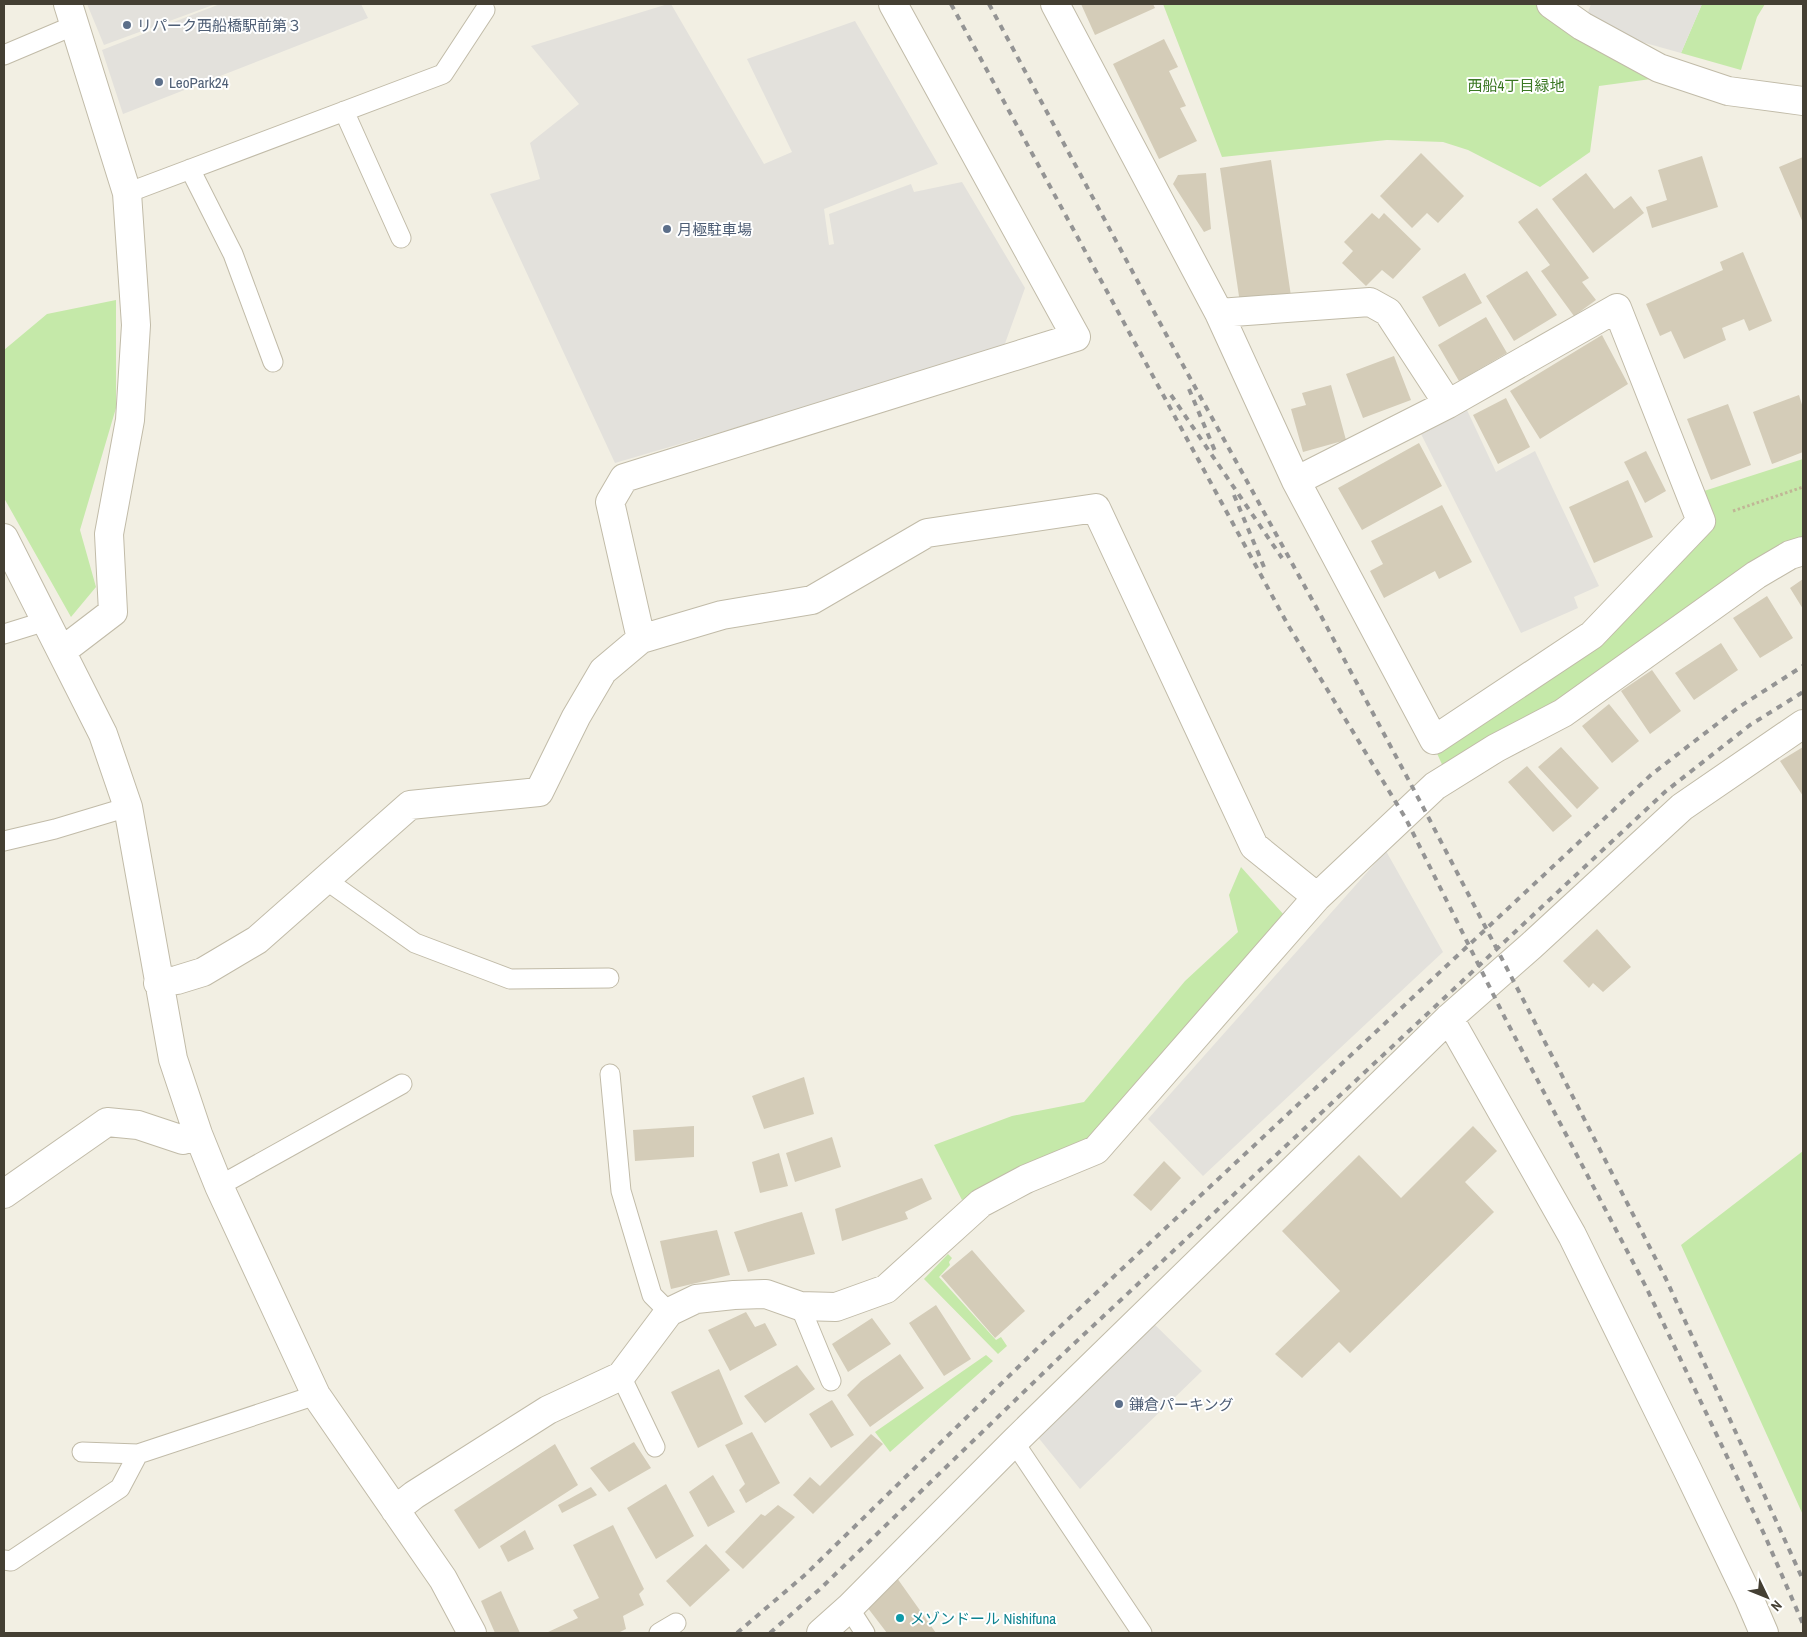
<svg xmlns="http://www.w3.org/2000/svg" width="1807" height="1637" viewBox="0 0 1807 1637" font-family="'Archivo Narrow','Noto Sans JP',sans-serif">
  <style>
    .green { fill: #c5e9a9 }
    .parking { fill: #e3e1dc }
    .building { fill: #d4ccb8 }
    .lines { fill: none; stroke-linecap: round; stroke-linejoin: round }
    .lane-casing { stroke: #c1bba8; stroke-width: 21 }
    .street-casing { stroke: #c1bba8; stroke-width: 30 }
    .path { stroke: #c0b696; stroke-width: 3; stroke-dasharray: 2.5 2.5; stroke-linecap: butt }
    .lane { stroke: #fff; stroke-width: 19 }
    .street { stroke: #fff; stroke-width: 28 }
    .rail { stroke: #949494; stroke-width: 4; stroke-dasharray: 6 6; stroke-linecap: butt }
    .service-dot { fill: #5c6f8a; stroke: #fff; stroke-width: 2 }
    .culture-dot { fill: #0f9aa8; stroke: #fff; stroke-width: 2 }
    .labels { text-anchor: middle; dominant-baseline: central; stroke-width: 4; stroke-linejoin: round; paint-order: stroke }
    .service-label { font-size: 15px; fill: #4e5e75; stroke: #fff; text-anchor: start }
    .park-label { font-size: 15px; fill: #3b7824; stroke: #fff }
    .culture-label { font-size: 15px; fill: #0d838f; stroke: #fff; text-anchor: start }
  </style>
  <rect width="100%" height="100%" fill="#f2efe3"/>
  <path class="green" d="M1163,4H1540L1666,77L1599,86L1590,152L1540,187L1468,150L1443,142L1387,140L1222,157Z
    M1702,4H1765L1757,17L1741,70L1681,53Z
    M116,300V408L80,530L96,587L71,617L4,498V350L47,314Z
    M1803,459V542L1560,704L1445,771L1435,749L1600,640L1710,510L1704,491Z
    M1241,867L1284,915L1082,1146L962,1200L934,1145L1012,1116L1084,1102L1185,981L1238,932L1229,895Z
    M1803,1151V1515L1681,1245Z
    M948,1254L952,1258L949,1262L950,1265L939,1277L996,1340L1001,1337L1007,1346L998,1354L924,1279Z
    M986,1355L993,1361L890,1452L875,1432Z"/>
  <path class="parking" d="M87,4H213V5L104,45Z
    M220,4H361L368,18L123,114L102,50Z
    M668,4H671L764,164L792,152L747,59L855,21L938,164L824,209L829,245L834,244L829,214L911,184L914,192L962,182L1025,288L1003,349L615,463L490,194L540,179L530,143L579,104L531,46Z
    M1591,4H1702L1681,53L1638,41L1587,15Z
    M1466,408L1496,472L1535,451L1599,586L1574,597L1578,608L1521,633L1421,434Z
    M1386,851L1443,952L1203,1176L1148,1119Z
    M1151,1321L1202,1371L1080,1489L1037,1436Z"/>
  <path class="building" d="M1081,4H1153L1155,8L1095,35Z
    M1164,39L1178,67L1169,71L1186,106L1180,108L1197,141L1159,159L1113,64Z
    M1421,153L1464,196L1438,223L1427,213L1412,228L1380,196Z
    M1702,156L1718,207L1652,228L1646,207L1667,200L1658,170Z
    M1803,157V223L1779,167Z
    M1271,160L1291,296L1240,303L1220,168Z
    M1206,173L1211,229L1204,232L1173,184L1178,175Z
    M1586,173L1614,209L1631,196L1644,213L1593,253L1552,199Z
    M1537,208L1589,278L1582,282L1596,300L1574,316L1541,271L1550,265L1518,222Z
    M1372,213L1379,219L1384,213L1421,249L1393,279L1382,270L1366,286L1342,263L1353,251L1344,242Z
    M1743,252L1772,321L1749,331L1744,319L1722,328L1726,340L1684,359L1671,331L1660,336L1646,304L1723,270L1720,262Z
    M1527,271L1557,315L1514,341L1486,296Z
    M1465,273L1482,303L1439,327L1422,297Z
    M1486,317L1507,353L1459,381L1438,345Z
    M1602,335L1628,384L1540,439L1510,391Z
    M1394,356L1411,400L1363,418L1346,374Z
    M1331,385L1346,440L1303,452L1291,409L1306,405L1302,393Z
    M1799,395L1803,408V452L1772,464L1753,412Z
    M1506,398L1530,447L1498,464L1473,415Z
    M1728,404L1751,465L1711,480L1687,419Z
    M1419,443L1442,486L1362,530L1338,488Z
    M1646,451L1666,491L1645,503L1624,462Z
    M1628,480L1653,537L1594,563L1569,507Z
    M1442,505L1472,562L1439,579L1435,571L1384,598L1370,571L1383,564L1371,541Z
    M1803,579V609L1790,588Z
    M1767,596L1793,638L1760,658L1733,618Z
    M1721,643L1738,670L1694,700L1675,673Z
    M1652,670L1681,711L1650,734L1621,691Z
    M1609,704L1639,741L1612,763L1582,726Z
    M1561,747L1599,788L1577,809L1538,767Z
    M1803,747V796L1780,761Z
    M1527,766L1572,816L1553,832L1508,782Z
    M1597,929L1631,967L1603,992L1593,983L1589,988L1563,961Z
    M804,1077L814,1114L764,1129L752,1096Z
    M694,1126V1157L635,1161L633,1130Z
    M1473,1126L1497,1151L1465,1182L1494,1212L1350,1353L1339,1342L1302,1378L1275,1354L1340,1291L1282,1231L1359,1155L1401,1198Z
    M832,1137L841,1167L795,1182L786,1153Z
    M779,1153L788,1186L760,1193L752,1162Z
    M1164,1161L1181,1178L1151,1211L1133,1195Z
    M922,1178L932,1199L905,1212L908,1219L842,1241L835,1209Z
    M802,1212L815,1254L748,1272L734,1232Z
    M717,1230L730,1275L671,1289L660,1241Z
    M972,1250L1025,1311L995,1338L941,1276Z
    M936,1305L971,1359L944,1376L909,1323Z
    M746,1312L755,1327L765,1323L777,1345L730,1371L708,1330Z
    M872,1318L891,1344L848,1372L832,1344Z
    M900,1354L924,1388L870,1427L847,1395L861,1381Z
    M797,1365L815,1389L765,1423L744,1396Z
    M719,1369L743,1424L698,1448L671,1392Z
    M832,1400L854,1435L831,1448L809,1414Z
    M752,1432L780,1483L746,1503L739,1490L745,1484L725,1445Z
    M871,1434L883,1444L813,1514L793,1495L810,1477L820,1486Z
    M634,1442L651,1468L609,1492L590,1468Z
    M555,1444L578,1485L479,1549L454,1510Z
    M713,1475L735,1512L708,1527L689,1492Z
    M666,1484L694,1536L656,1559L627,1508Z
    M591,1487L597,1495L562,1513L558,1505Z
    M778,1505L795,1517L743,1569L725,1552L761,1514L765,1516Z
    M613,1525L644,1589L639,1594L644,1605L623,1616L626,1629L618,1633H546L578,1618L573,1610L599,1598L573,1545Z
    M525,1530L534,1549L508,1562L500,1546Z
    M706,1544L730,1570L690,1607L666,1581Z
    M897,1578L936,1633H887L864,1603Z
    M501,1591L520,1633H495L481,1601Z"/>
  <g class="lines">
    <defs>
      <path id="lane" d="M4,55L75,25
        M344,111L401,238
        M190,169L233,254L273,362
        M127,193L443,74L485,10
        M4,634L46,621
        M4,841L55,829L128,807
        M326,880L415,943L510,979L609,978
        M610,1074L621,1191L652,1295L669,1312
        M219,1186L402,1084
        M800,1306L831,1381
        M621,1376L655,1447
        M1014,1442L1142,1633
        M82,1452L138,1454
        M4,1560L11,1561L120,1488L138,1454L316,1395
        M849,1608L865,1633
        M659,1633L676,1623"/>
      <path id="street" d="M1055,4L1219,313L1296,481L1434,740L1592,635L1701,521L1617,308L1448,404L1296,481
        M1551,4L1582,26L1659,68L1728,91L1803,101
        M1219,313L1370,302L1388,312L1448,404
        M4,538L103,734L128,807L173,1059L198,1134L219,1186L316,1395L443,1579L472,1633
        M641,639L610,502L624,478L1076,337L893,4
        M62,651L113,612L109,534L130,420L136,325L127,193L68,4
        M158,983L177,980L203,972L257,940L410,805L539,792L576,717L603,671L641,639L722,615L812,600L927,533L1096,508L1254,846L1317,897
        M1449,1018L1572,1235L1687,1469L1749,1598L1764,1633
        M4,1194L107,1122L138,1125L183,1140L198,1134
        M395,1510L414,1495L548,1410L621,1376L669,1312L696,1299L734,1295L766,1294L800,1306L836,1307L886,1289L981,1203L1026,1179L1096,1150L1317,897L1435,786L1496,748L1563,713L1756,575L1790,555L1803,551
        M821,1633L849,1608L1014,1442L1449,1018L1531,946L1682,807L1803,724"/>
    </defs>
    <use href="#lane" class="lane-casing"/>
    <use href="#street" class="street-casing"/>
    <path class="path" d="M1733,511L1803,487"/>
    <use href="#lane" class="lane"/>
    <use href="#street" class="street"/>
    <path class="rail" d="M951,4L1288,625L1406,819L1506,1020L1646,1287L1765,1536L1803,1624
      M989,4L1167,336L1320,614L1423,807L1527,1007L1666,1279L1803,1580
      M1189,389L1215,451
      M1171,395L1282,558
      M1234,495L1264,567
      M737,1633L806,1574L1049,1337L1652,774L1739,707L1803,666
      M770,1633L820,1589L1064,1353L1666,791L1750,725L1803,692"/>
  </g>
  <g class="service-dot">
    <circle cx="127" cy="25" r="5"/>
    <circle cx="159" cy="82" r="5"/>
    <circle cx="667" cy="229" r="5"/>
    <circle cx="1119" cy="1404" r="5"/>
  </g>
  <circle class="culture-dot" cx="900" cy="1618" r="5"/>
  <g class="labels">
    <g class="service-label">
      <text x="137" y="25">リパーク西船橋駅前第３</text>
      <text x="169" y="82">LeoPark24</text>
      <text x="677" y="229">月極駐車場</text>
      <text x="1129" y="1404">鎌倉パーキング</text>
    </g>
    <g class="park-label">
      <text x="1516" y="85">西船4丁目緑地</text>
    </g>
    <g class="culture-label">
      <text x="910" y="1618">メゾンドール Nishifuna</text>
    </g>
  </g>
  <rect width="1807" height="1637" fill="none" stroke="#443f33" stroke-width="10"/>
  <g transform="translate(1767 1597) rotate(133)" stroke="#ffffff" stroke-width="4" paint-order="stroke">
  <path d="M0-4L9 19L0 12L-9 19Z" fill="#443f33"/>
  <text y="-8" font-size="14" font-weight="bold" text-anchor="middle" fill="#443f33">N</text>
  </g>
</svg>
